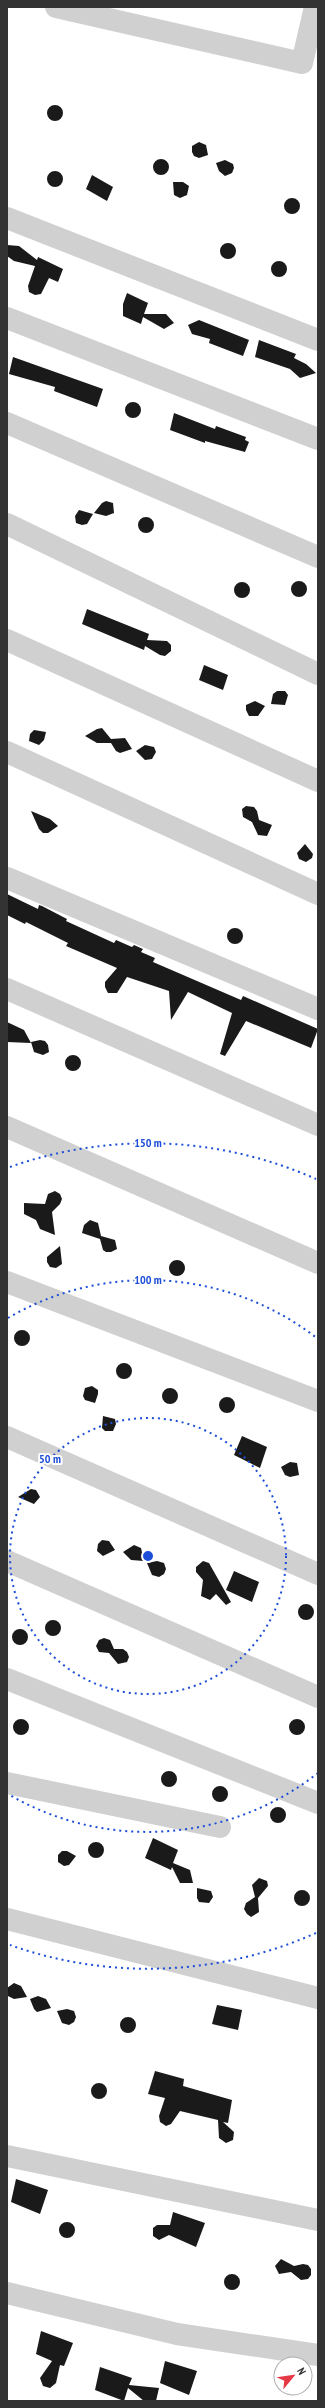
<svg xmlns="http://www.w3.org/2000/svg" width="325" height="2408" viewBox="0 0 325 2408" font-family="'PT Sans Narrow',sans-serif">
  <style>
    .building { fill: #1a1a1a }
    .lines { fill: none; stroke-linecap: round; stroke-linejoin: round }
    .minor { stroke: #d0d0d0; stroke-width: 22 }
    .ring { fill: none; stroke: #1d4ed8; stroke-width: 2; stroke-dasharray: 2 4 }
    .centre { fill: #1d4ed8; stroke: #fff; stroke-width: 2 }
    .ring-label { font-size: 12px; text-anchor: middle; font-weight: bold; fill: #1d4ed8; stroke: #fff; stroke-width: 4; stroke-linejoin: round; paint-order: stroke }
  </style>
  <rect width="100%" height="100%" fill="#fff"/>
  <path class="building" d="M47 113a8 8 0 1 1 16 0a8 8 0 1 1-16 0Z
    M199,142L206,145L208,155L199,158L194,156L192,152V146Z
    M153 167a8 8 0 1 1 16 0a8 8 0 1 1-16 0Z
    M225,160L233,164L234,168L232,173L225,176L219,171L216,163Z
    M47 179a8 8 0 1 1 16 0a8 8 0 1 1-16 0Z
    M92,175L113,187L107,201L86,189Z
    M173,182H183L189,186L187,195L180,198L174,195Z
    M284 206a8 8 0 1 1 16 0a8 8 0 1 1-16 0Z
    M220 251a8 8 0 1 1 16 0a8 8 0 1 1-16 0Z
    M7,245L19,246L37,260L38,257L63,269L58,282L49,278L41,294L35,295L29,292L28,286L35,266L14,261L7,256Z
    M271 269a8 8 0 1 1 16 0a8 8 0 1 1-16 0Z
    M127,293L148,303L144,314H166L174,323L164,329L143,317L141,324L123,316V304Z
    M199,320L249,340L243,356L209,343L210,339L192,334L188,325Z
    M259,340L296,354L294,358L306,364L316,373L300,378L290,369L255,357Z
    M13,357L103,389L97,407L54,391L55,387L9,374Z
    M125 410a8 8 0 1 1 16 0a8 8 0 1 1-16 0Z
    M174,413L215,429L216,426L246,437L245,440L249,442L245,452L205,441V443L170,430Z
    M106,501L113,503L114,513L106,516L94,513L102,503Z
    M79,510L93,514L87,524L82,525L76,523L75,516Z
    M138 525a8 8 0 1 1 16 0a8 8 0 1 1-16 0Z
    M291 589a8 8 0 1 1 16 0a8 8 0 1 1-16 0Z
    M234 590a8 8 0 1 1 16 0a8 8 0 1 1-16 0Z
    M87,609L149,634L147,640L167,641L171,645V651L165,656L160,655L145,646L144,650L82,624Z
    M204,665L228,675L223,690L199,680Z
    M277,691H285L288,695L285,705L271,704L273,694Z
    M255,701L265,706L258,716H249L246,710V705Z
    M102,728L111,739L125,738L132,749L120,753L116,751L111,743H97L85,736L97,729Z
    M34,730L46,732L44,740L39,745L29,741L30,734Z
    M145,745L154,747L156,752L152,759L145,760L136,751Z
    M246,806L254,807L257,811L259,820L272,825L267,836L258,835L252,822L243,817L242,809Z
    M31,811L50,819L58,826L48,833H43L39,829Z
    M305,844L313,854L312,858L306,862L299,859L297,853Z
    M7,894L38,909L39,905L42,906L67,919L66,921L114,943L116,940L132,947L134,945L143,949L141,952L155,958L153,962L241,1000L243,996L318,1029L311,1048L246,1021L225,1056L220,1054L232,1013L188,992L171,1020L169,991L127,977L117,993H108L105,987V982L117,968L66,946L68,943L26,922L25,924L7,915Z
    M227 936a8 8 0 1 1 16 0a8 8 0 1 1-16 0Z
    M7,1022L24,1030L31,1043L7,1042Z
    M40,1040L45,1041L48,1045L49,1052L43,1055L34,1052L31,1042Z
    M65 1063a8 8 0 1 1 16 0a8 8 0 1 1-16 0Z
    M55,1191L60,1194L62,1199L60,1204L52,1212L55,1235L40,1229L36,1220L24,1214V1203L45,1204L48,1194Z
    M90,1220L98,1223L101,1236L115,1240L117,1249L111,1252H106L103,1250L100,1239L82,1233L84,1225Z
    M60,1246L62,1264L56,1268L50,1267L47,1262V1257Z
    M169 1268a8 8 0 1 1 16 0a8 8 0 1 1-16 0Z
    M14 1338a8 8 0 1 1 16 0a8 8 0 1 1-16 0Z
    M116 1371a8 8 0 1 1 16 0a8 8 0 1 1-16 0Z
    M92,1386L98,1390V1394L95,1403L85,1400L83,1396L85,1388Z
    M162 1396a8 8 0 1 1 16 0a8 8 0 1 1-16 0Z
    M219 1405a8 8 0 1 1 16 0a8 8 0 1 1-16 0Z
    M103,1416L115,1419L116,1424L113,1431H105L102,1428Z
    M242,1436L267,1447L260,1468L234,1455Z
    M290,1462L297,1463L299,1475L290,1477L285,1475L281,1467Z
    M31,1489L36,1490L40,1497L34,1504L18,1497Z
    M102,1540L109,1541L115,1550L103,1556L97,1551L98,1544Z
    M134,1545L141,1548L144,1561L131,1560L123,1552Z
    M157,1561L164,1563L166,1569L164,1574L159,1577L152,1575L147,1563Z
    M203,1561L209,1563L231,1602L226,1605L216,1594L210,1600L201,1596L203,1580L196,1572V1567Z
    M234,1571L259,1582L252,1602L226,1590Z
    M298 1612a8 8 0 1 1 16 0a8 8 0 1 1-16 0Z
    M45 1628a8 8 0 1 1 16 0a8 8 0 1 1-16 0Z
    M12 1637a8 8 0 1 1 16 0a8 8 0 1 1-16 0Z
    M104,1638L110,1640L114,1649H123L127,1652L129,1657L127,1662L118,1664L109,1653L99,1652L96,1646L99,1640Z
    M289 1727a8 8 0 1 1 16 0a8 8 0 1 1-16 0Z
    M13 1727a8 8 0 1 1 16 0a8 8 0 1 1-16 0Z
    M161 1779a8 8 0 1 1 16 0a8 8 0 1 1-16 0Z
    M212 1794a8 8 0 1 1 16 0a8 8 0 1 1-16 0Z
    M270 1815a8 8 0 1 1 16 0a8 8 0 1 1-16 0Z
    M153,1838L178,1850L173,1863L190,1870L193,1883H180L172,1867L171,1870L145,1858Z
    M88 1850a8 8 0 1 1 16 0a8 8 0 1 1-16 0Z
    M62,1851H67L76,1856L69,1865L64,1866L58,1862V1855Z
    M259,1878L267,1881L268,1886L258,1898L259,1912L251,1917L247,1914L244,1909L246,1903L255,1897L252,1885Z
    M197,1888L211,1891L213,1897L209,1903L199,1902L197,1898Z
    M294 1898a8 8 0 1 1 16 0a8 8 0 1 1-16 0Z
    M14,1983L21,1986L27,1997L14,1999L8,1996L7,1988Z
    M38,1996L46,1999L51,2008L37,2012L34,2009L30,1999Z
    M217,2005L242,2010L238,2030L212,2024Z
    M67,2009L74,2011L76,2017L74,2022L69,2025L62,2023L57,2011Z
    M120 2025a8 8 0 1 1 16 0a8 8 0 1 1-16 0Z
    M155,2071L184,2079L183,2086L232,2100L228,2123L223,2122L234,2132L233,2140L226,2143L219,2138L218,2120L180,2111L171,2124L166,2126L160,2122L159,2116L165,2098L148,2094Z
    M91 2091a8 8 0 1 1 16 0a8 8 0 1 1-16 0Z
    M16,2179L48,2190L40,2214L11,2202Z
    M173,2212L205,2223L196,2247L169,2235L159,2240L153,2236V2228L157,2225H170Z
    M59 2230a8 8 0 1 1 16 0a8 8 0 1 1-16 0Z
    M281,2259L294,2266L303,2264L308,2265L311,2269V2275L308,2279L301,2280L291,2272L279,2274L275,2266Z
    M224 2282a8 8 0 1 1 16 0a8 8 0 1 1-16 0Z
    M41,2331L73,2343L64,2366L60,2365L56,2383L50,2388L43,2386L40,2378L52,2361L36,2354Z
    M165,2361L197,2371L189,2395L160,2383Z
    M100,2367L132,2378L129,2385L159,2388L156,2401H144L128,2388L124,2401L95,2390Z"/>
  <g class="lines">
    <path class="minor" d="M56,7L302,63L315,7
      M7,218L318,340
      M7,318L318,439
      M7,423L318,557
      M7,524L318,674
      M7,640L318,781
      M7,752L318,894
      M7,878L318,1009
      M7,989L318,1125
      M7,1127L318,1263
      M7,1282L318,1401
      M7,1437L318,1574
      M7,1561L318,1697
      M7,1679L318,1803
      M7,1783L220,1827
      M7,1919L318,1998
      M7,2156L318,2220
      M7,2293L177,2334L318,2355"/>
  </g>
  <g class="ring">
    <circle cx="148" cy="1556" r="138"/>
    <path d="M318 1773A276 276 0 0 1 8 1794M8 1318A276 276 0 0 1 318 1339"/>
    <path d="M316 1933A413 413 0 0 1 10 1945M10 1167A413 413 0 0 1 316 1179"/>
  </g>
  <circle cx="148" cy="1556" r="6" class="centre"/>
  <g class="ring-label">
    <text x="148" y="1147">150 m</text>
    <text x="148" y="1284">100 m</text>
    <text x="50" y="1463">50 m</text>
  </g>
  <rect width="325" height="2408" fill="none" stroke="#333333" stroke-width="16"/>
  <g transform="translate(293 2376) rotate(61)"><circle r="19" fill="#ffffff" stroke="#adadad"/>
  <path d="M0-3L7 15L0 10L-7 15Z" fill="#e63946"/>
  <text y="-6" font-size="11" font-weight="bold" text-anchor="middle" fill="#333333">N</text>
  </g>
</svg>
